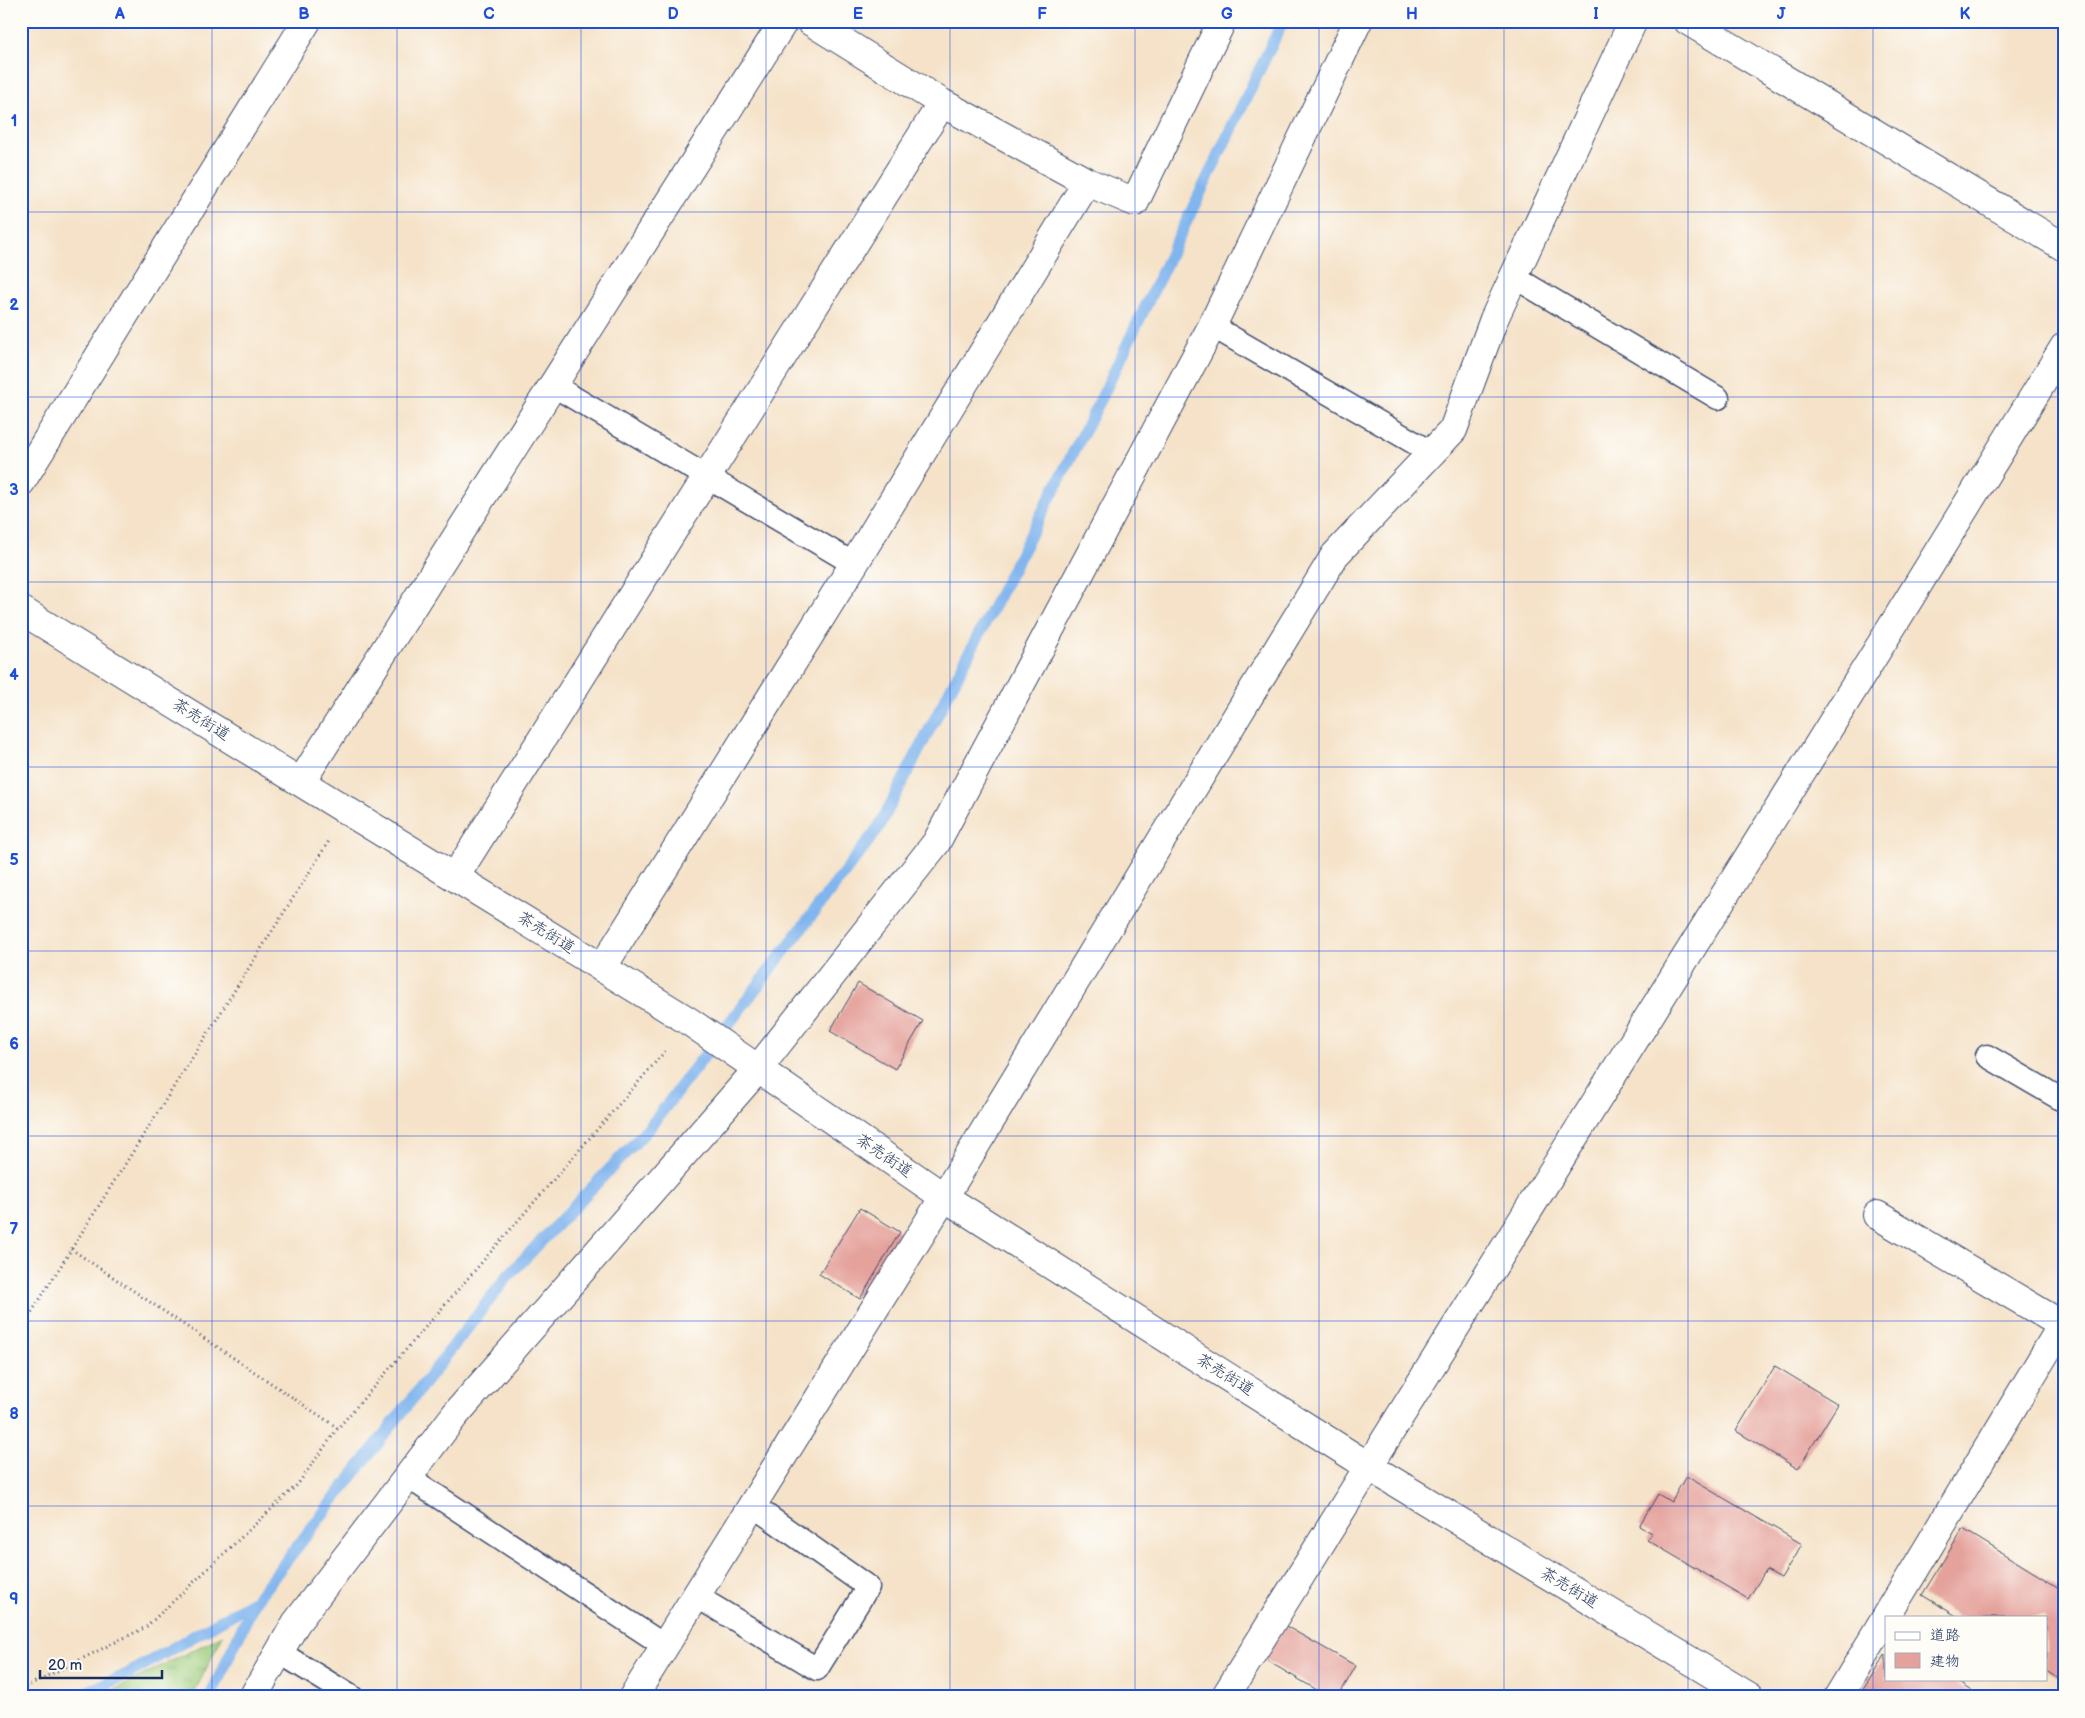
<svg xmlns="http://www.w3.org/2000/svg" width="2085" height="1718" viewBox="0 0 2085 1718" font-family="'Balsamiq Sans','Klee One',sans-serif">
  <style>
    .grass { fill: url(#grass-tufts); stroke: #5c7e6c }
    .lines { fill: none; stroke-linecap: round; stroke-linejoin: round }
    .stream { stroke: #81b5ee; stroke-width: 12 }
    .building { fill: #e5a19b }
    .service-casing { stroke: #3c4a6e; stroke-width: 25 }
    .minor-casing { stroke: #3c4a6e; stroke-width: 30 }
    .tertiary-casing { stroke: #3c4a6e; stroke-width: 30 }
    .path { stroke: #3c4a6e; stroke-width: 3; stroke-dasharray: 1 4; stroke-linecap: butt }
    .service { stroke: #fff; stroke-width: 22 }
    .minor { stroke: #fff; stroke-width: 28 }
    .tertiary { stroke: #fff; stroke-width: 28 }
    .grid { fill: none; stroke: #1d4ed8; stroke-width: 1; stroke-opacity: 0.55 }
    .labels { text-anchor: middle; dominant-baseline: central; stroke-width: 4; stroke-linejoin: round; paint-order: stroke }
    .street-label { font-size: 16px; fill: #1b2f5e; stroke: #fdfcf7 }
    .neatline { fill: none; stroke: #1d4ed8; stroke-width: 2 }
    .grid-label { font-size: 16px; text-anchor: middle; font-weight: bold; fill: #1d4ed8 }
  </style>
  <defs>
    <pattern id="grass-tufts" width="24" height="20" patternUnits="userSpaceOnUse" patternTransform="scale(1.25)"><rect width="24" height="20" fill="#9dcc7a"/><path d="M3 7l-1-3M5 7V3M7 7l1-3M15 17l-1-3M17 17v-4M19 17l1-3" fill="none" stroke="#7fa667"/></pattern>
  </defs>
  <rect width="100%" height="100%" fill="#fdfcf7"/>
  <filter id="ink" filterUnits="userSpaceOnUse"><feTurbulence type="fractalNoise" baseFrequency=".02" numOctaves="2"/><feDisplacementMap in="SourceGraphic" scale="10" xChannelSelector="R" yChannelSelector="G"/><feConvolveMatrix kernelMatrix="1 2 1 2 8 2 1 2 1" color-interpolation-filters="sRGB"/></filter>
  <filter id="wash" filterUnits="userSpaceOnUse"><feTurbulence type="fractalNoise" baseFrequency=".0096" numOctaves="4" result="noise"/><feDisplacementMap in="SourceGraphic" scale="20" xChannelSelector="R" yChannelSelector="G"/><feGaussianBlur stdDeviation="1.12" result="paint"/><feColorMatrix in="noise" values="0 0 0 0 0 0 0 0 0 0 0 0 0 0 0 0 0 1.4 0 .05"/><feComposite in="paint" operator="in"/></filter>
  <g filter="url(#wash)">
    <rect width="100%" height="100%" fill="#f5e2c8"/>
    <path class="grass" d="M223,1635L192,1697H100Z"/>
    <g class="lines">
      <path class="stream" d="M76,1697L128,1674L255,1601
        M210,1697L255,1601L507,1277L650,1127L879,827L1099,403L1283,21"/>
    </g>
    <g id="blocks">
      <path class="building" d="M858,983L923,1021L895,1069L830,1031Z
        M860,1208L900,1232L860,1299L819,1274Z
        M1775,1366L1838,1404L1798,1469L1736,1431Z
        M1686,1476L1802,1544L1781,1578L1766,1570L1748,1599L1647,1540L1651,1533L1639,1526L1658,1494L1671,1502Z
        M1963,1529L2064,1591V1682L2046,1671V1617H1958L1922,1595Z
        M1284,1625L1356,1666L1338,1697H1329L1264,1659Z
        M1886,1654V1679H1953L1980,1697H1864L1860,1694Z"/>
    </g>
  </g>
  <g filter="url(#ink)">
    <use href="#blocks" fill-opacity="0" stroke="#3c4a6e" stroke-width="1"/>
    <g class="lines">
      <defs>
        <path id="service" d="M1514,277L1718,398
          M1212,326L1432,453
          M554,386L854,564
          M1987,1056L2064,1101
          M408,1477L665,1646
          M696,1596L817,1669L868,1587L752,1505
          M279,1652L352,1697"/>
        <path id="minor" d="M1688,21L2064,247
          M1087,182L1135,202L1222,21
          M21,482L307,21
          M301,782L784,21
          M455,877L942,103
          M602,968L854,564L1087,182L942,103L810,21
          M1877,1215L2064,1326
          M253,1697L296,1623L455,1415L757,1070L936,843L1212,326L1358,21
          M633,1697L944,1197L1335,555L1453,430L1494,319L1633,21
          M1225,1697L1898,617L2064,347
          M1838,1697L2064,1322"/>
        <path id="tertiary" d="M21,610L690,1022L944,1197L1368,1466L1750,1697"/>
      </defs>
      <use href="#service" class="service-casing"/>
      <use href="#minor" class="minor-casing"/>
      <use href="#tertiary" class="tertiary-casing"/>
      <path class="path" d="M71,1249L338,1428
        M21,1329L329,841
        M21,1689L146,1627L298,1484L338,1428L667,1049"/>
      <use href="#service" class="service"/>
      <use href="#minor" class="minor"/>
      <use href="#tertiary" class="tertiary"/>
    </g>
  </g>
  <path class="grid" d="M212,21V1697M397,21V1697M581,21V1697M766,21V1697M950,21V1697M1135,21V1697M1319,21V1697M1504,21V1697M1688,21V1697M1873,21V1697M21,212H2064M21,397H2064M21,582H2064M21,767H2064M21,951H2064M21,1136H2064M21,1321H2064M21,1506H2064"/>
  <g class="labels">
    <g class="street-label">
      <text transform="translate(201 720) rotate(32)">茶売街道</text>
      <text transform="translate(546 933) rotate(32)">茶売街道</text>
      <text transform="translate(884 1156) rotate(34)">茶売街道</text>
      <text transform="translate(1225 1375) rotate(32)">茶売街道</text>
      <text transform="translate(1569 1588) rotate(31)">茶売街道</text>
    </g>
  </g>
  <rect width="2085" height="1718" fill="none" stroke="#fdfcf7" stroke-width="55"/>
  <rect x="1885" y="1616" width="162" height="65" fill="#fdfcf7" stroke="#a3aaba"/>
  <rect x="1895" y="1632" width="25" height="8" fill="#ffffff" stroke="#a3aaba"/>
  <text x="1930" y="1640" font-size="15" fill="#1b2f5e">道路</text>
  <rect x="1895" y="1653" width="25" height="15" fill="#e5a19b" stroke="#a3aaba"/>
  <text x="1930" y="1666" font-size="15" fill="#1b2f5e">建物</text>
  <path d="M40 1670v8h122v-8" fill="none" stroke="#1b2f5e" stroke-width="2.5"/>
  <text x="48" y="1670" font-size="15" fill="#1b2f5e" stroke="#fdfcf7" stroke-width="4" paint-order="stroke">20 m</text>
  <rect x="28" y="28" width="2030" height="1662" class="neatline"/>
  <g class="grid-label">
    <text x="120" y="19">A</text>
    <text x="304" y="19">B</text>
    <text x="489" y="19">C</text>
    <text x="673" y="19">D</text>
    <text x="858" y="19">E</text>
    <text x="1042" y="19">F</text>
    <text x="1227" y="19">G</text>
    <text x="1412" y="19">H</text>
    <text x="1596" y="19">I</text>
    <text x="1781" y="19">J</text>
    <text x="1965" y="19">K</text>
    <text x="14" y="126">1</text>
    <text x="14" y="310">2</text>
    <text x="14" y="495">3</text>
    <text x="14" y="680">4</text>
    <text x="14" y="865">5</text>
    <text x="14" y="1049">6</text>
    <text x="14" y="1234">7</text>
    <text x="14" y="1419">8</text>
    <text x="14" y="1604">9</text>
  </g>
</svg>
